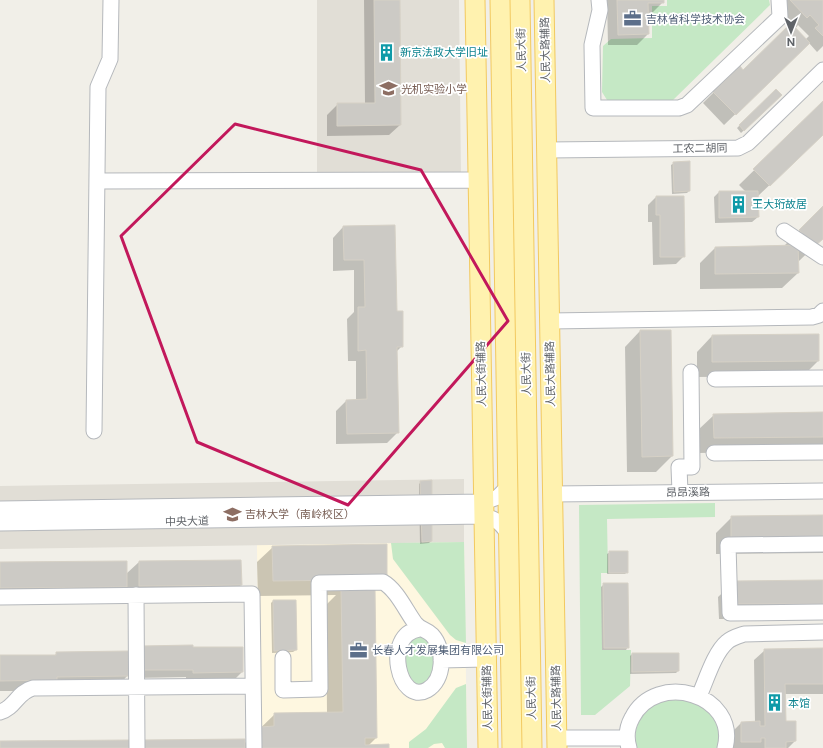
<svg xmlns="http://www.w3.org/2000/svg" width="823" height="748" viewBox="0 0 823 748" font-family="'Public Sans','Noto Sans SC',sans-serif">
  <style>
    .commercial { fill: #fef7e0 }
    .education { fill: #e1ded6 }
    .green { fill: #c5e8c5 }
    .shadow { fill: #0003; fill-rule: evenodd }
    .building { fill: #cccac5; stroke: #d6d1c6 }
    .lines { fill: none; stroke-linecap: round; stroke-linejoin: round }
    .minor-casing { stroke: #b5b8bc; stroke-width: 17 }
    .major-casing { stroke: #f2c960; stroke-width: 21 }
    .minor { stroke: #fff; stroke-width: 15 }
    .major { stroke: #fff2af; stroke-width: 19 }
    .marked { fill: none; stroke: #c2185b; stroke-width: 3; stroke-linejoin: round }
    .labels { text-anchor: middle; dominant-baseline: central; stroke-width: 3.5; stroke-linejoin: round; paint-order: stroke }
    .service-label { font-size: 11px; fill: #4e5e75; stroke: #fff; text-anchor: start }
    .street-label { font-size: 11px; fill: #5f6368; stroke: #fff }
    .culture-label { font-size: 11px; fill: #0d838f; stroke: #fff; text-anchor: start }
    .education-label { font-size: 11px; fill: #785e54; stroke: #fff; text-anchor: start }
  </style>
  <rect width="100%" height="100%" fill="#f1efe8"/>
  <path class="commercial" d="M464,542L467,748H259L257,545Z"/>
  <path class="education" d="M317,0H459L461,179L317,181Z
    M464,479V542L0,549V486Z"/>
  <path class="green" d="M667,0H769L770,5L673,100L669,102L612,103L607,100L602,92L603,46L611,39L652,38V6H667Z
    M715,503V517L607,519L608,573H601L602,650H631L630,686L595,715H581L579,505Z
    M464,542L466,643L456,640L450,635L393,559L391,543Z
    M414,636H424L433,650L434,665L430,679L420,686C407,680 401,664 405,650C406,646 411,640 414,636Z
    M466,684L467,748H445L442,743L434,744L428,748H409V742L426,729L456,688Z
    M670,699C690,699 716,708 719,732C720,737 718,743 718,748H636C632,723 645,705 670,699Z"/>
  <path class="shadow" d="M364,0H399L400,125L389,135L327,136V115L338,104H365Z
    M607,0H663V2L652,13H648V34L637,45H608Z
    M780,0H823V46L817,52L809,43L724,125L703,103L739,67L743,71L792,24L780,12ZM798,25L809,36L805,40L795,29Z
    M776,90L781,95L741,133L737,128Z
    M823,103V134L757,197L758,217L752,222L715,223L714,197L719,192H746L739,185Z
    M674,163L689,191L687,193L672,194L671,165Z
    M656,197L684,256L676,264L653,265L652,222H648V205Z
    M823,207V238L799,261L798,259V273L782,288L700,289V263L715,248L783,247Z
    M394,226L396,312L402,346L396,352L398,432L387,443L336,444V411L346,401L356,400V361H348L347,319L354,312V270L333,271V238L343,227Z
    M640,331H670L672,456L656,472H627L625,347Z
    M818,335V361L803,376L697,377V352L712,336Z
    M823,413V451L698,453V430L714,415Z
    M431,481V541L429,543L420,544L419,484L421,482Z
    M823,516V553L716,554V533L732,517Z
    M273,547L386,579L374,591L376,738L368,746L388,748H136L244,744L275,714L327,713L326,605L336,595L258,596L257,562Z
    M610,552L627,572L625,574H607V554Z
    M139,562L241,585L225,600L0,603V563L126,574Z
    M823,581V619H719L718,597L734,582Z
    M604,584L628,647L626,650H602L601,587Z
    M273,601L296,650L293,652L272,653L271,603Z
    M192,648L242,672L234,680H186V677L134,678L133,654Z
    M823,649V694H784L785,723L795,741L788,748H731V733L741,723H755L754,660L765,650Z
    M57,653L128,675L118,686L45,691H0V656H54Z
    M632,654H678V671L676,673L630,674V656Z"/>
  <path class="building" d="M374,0H400L401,125L337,126V103H375Z
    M617,0H664V3H648L649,34L618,35Z
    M790,0H823V36L815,28L819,25L810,15L807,18Z
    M791,23L810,43L736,115L713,92L740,66L743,70Z
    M776,89L782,95L744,131L739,125Z
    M823,101V135L770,186L753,169Z
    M690,161V191L674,192L673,162Z
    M719,191H758L759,217L719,218Z
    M656,196H684L685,257H660V215H656Z
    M823,206V239L815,246L799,230Z
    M395,225L397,311H403V347H397L399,433L347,434L346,400L367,399L366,350L358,351V307H365L364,260H344L343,226Z
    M798,245L799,273L715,274V247Z
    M640,330H671L673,456L642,457Z
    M819,334V361L712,362V335Z
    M823,412V437L714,438L713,414Z
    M432,480V541L422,542L420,481Z
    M823,515V538L731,539V516Z
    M387,544V579L375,588L377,738H365V745L389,744V748H261V727L274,726V713L343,712L341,589L353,580L273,581L272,546Z
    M609,551H628V573H609Z
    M241,560L242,585L139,586V561Z
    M127,561V587L0,588V562Z
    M823,580V604H734L733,581Z
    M603,583H628L629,648H604Z
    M273,600H296L297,650L274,651Z
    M193,645V647H243V672L193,673V670H141V646Z
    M823,648V684H785L786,721H796V741L786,742V748H765V738H761V742H741V722L760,721V726H765L764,649Z
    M129,651V676L57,677V680L0,681V655H56V652Z
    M632,653H679V671L632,672Z
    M245,739V748H143V740Z
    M130,740L131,748H0V741Z"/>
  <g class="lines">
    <defs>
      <path id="minor" d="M599,0L600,10L592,45L593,108H679L687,105L780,17L779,0
        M547,150L738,148L748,143L823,70
        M97,181L467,180L478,181
        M784,231L823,257
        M550,321L812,317L819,315L823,311
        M715,379L823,378
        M94,431L98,87L110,59L111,0
        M714,453L823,452
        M680,492L679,467H692L691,372
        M552,494L823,491
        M0,509L484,502L498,497L508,487
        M0,523L484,516C497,519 502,524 509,535
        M823,544L728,545L730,613L823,612
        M136,595L137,748
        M0,597L252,594L254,748
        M283,658V690L320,689L319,583L383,582C397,590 406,611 415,623C420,630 426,629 432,635C445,649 445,680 427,690C399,706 382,635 419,629
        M441,660L486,659
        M699,696C706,681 714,653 727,642C731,638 738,636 744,634L823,632
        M0,712C15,708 17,692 33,688L253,686
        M556,738H627
        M629,748C626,738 627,727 632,718C656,670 739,694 725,748"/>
      <path id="major" d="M475,0L488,748
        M500,0L512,748
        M520,0L532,748
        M544,0L557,748"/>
    </defs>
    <use href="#minor" class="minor-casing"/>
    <use href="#major" class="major-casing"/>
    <use href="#minor" class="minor"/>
    <use href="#major" class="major"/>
  </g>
  <path class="marked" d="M235,124L421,170L508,321L348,505L197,442L121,236Z"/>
  <defs>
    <symbol id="office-bare" viewBox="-9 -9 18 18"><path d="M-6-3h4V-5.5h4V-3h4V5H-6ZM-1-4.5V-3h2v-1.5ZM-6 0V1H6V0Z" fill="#5c6f8a" stroke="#fff" stroke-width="2.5" paint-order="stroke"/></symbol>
    <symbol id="building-bare" viewBox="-9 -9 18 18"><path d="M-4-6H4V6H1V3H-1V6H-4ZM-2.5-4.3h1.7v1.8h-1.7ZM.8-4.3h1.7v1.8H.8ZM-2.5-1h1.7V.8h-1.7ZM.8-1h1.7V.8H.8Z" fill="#0f9aa8" stroke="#fff" stroke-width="2.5" paint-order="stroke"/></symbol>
    <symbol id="school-bare" viewBox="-9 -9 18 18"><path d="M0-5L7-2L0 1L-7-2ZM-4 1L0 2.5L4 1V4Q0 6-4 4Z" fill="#8d6e63" stroke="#fff" stroke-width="2.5" paint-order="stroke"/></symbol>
    <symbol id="university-bare" viewBox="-9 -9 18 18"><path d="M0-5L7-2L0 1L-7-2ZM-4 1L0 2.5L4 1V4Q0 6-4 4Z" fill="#8d6e63" stroke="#fff" stroke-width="2.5" paint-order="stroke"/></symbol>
  </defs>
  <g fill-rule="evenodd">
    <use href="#office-bare" x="620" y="6" width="25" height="25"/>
    <use href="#building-bare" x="374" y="40" width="25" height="25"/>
    <use href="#school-bare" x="376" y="76" width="25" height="25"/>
    <use href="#building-bare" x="726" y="192" width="25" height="25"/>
    <use href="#university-bare" x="220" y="502" width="25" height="25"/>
    <use href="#office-bare" x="346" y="638" width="25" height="25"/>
    <use href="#building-bare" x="762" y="690" width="25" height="25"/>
  </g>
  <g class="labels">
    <g class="service-label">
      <text x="646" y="19">吉林省科学技术协会</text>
      <text x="372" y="650">长春人才发展集团有限公司</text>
    </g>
    <g class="street-label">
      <text transform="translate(521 50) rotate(-91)">人民大街</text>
      <text transform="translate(545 50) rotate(-91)">人民大路辅路</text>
      <text transform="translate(700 148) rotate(-1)">工农二胡同</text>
      <text transform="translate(481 374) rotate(-91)">人民大街辅路</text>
      <text transform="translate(526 374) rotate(-91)">人民大街</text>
      <text transform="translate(550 374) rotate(-91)">人民大路辅路</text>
      <text transform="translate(688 492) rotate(-1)">昂昂溪路</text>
      <text transform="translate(187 521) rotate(-1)">中央大道</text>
      <text transform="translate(487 698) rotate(-91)">人民大街辅路</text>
      <text transform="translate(531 698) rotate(-91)">人民大街</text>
      <text transform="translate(556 698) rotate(-91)">人民大路辅路</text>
    </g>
    <g class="culture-label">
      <text x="400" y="52">新京法政大学旧址</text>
      <text x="752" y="204">王大珩故居</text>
      <text x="788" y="703">本馆</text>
    </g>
    <g class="education-label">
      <text x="401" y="89">光机实验小学</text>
      <text x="245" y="514">吉林大学（南岭校区）</text>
    </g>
  </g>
  <g transform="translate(791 32) rotate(180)" stroke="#ffffff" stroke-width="3" paint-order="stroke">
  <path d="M0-3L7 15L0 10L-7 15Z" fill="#5f6368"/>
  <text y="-6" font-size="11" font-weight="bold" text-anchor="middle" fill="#5f6368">N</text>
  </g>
</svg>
